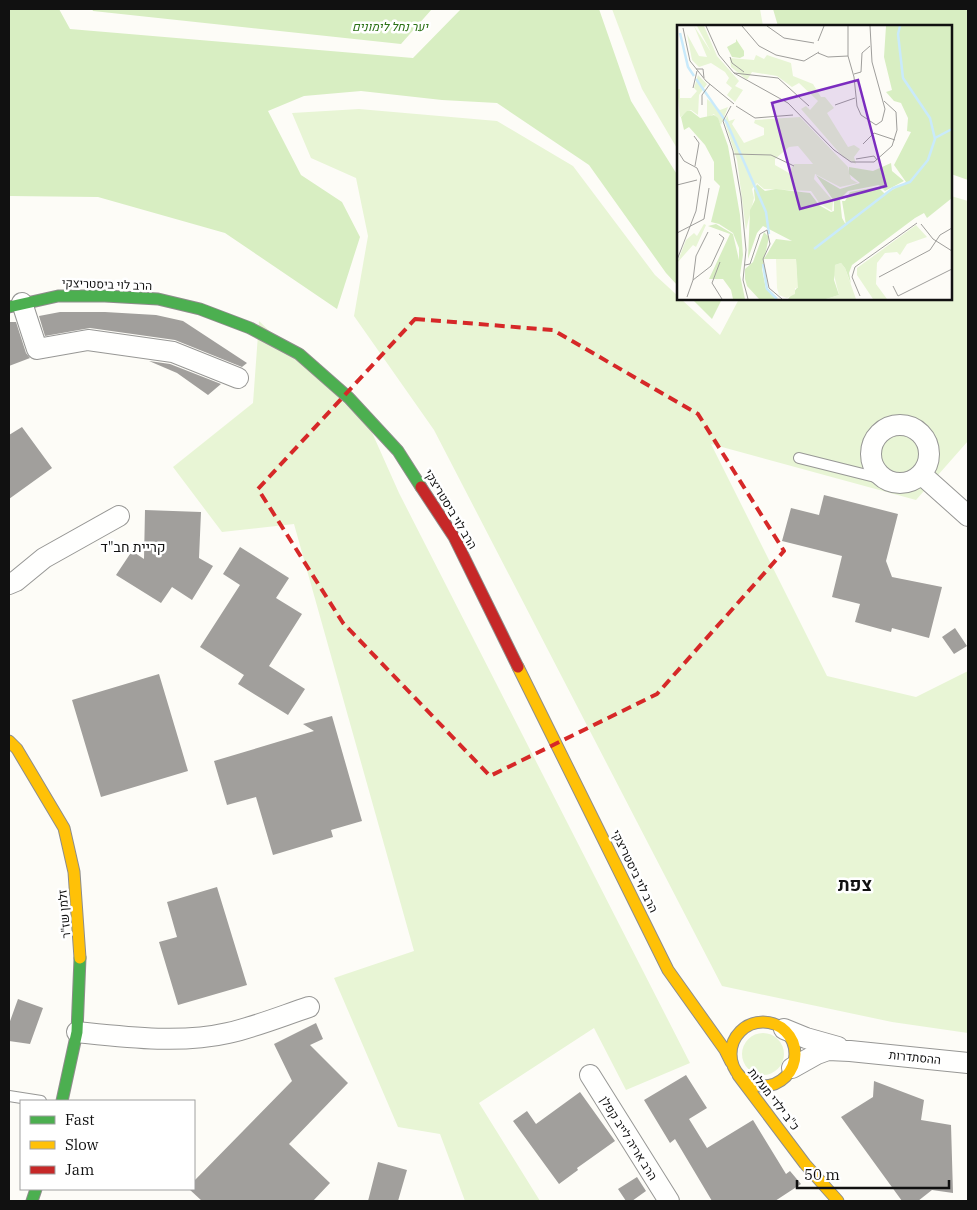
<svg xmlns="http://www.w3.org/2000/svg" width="977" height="1210" viewBox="0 0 977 1210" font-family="'IBM Plex Serif',Heebo,serif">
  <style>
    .green { fill: #e8f5d5 }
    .forest { fill: #d8eec2 }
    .building { fill: #a19f9c }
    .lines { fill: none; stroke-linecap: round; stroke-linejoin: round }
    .lane-casing { stroke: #979795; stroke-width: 12 }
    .street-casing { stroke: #979795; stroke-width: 22 }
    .fast-casing { stroke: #8e8d8b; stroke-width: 13 }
    .slow-casing { stroke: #8e8d8b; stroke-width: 13 }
    .jam-casing { stroke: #8e8d8b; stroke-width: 13 }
    .lane { stroke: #fffffe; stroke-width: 10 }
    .street { stroke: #fffffe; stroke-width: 20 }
    .fast { stroke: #4caf50; stroke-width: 11 }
    .slow { stroke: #ffc107; stroke-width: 11 }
    .jam { stroke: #c62828; stroke-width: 11 }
    .marked { fill: none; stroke: #d62828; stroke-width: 4; stroke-dasharray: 10 6; stroke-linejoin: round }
    .labels { text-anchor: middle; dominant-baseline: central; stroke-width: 5; stroke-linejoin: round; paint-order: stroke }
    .park-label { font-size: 12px; font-style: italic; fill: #2d7218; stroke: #fff }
    .street-label { font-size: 12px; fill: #111; stroke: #fff }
    .neighbourhood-label { font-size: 14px; fill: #111; stroke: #fff }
    .district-label { font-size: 18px; font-weight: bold; fill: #111; stroke: #fff }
    .inset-river { fill: none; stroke: #c9eafb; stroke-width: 2.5 }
    .inset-road { fill: none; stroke: #9f9e9b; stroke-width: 1 }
    .view { fill: #7b2cbf; fill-opacity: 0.15; stroke: #7b2cbf; stroke-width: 2.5 }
    .inset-edge { fill: none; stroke: #111; stroke-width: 2.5 }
  </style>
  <rect width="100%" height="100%" fill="#fdfcf7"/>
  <path class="green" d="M612,9H760L763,26H678V150L642,89Z
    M359,109L497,121L573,166L655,275L678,296V299H681L720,335L739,299H951V196L968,201V441L916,500L711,444L827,676L916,697L968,671V1033L892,1022L722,986L434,430L354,316L368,236L356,178L311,158L292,113Z
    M259,321L370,428L399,493L690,1063L626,1090L594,1028L479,1103L540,1201H465L440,1134L398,1127L334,978L414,951L294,524L222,532L173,467L253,403Z
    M742 1054a21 21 0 1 1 42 0a21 21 0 1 1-42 0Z"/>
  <path class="forest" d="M9,9H59L70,29L413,58L461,9H599L631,101L678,176V286L666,273L589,165L497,103L442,100L361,91L304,96L268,111L301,175L342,202L360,237L337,309L225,233L98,197L9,196Z
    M92,9H432L401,44L93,11Z
    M773,9H968V180L951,174V26H778Z
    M692,299H722L712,319Z"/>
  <path class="building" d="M60,312H105L156,315L183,321L247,363L242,367L175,340L90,328L45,336L39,316Z
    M9,322H16L26,353L30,358L9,366Z
    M149,361L170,364L221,384L208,395L177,373Z
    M22,427L52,468L9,499V435Z
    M824,495L898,514L886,561L892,577L942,587L929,638L892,628L891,632L855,622L860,604L832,597L842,556L782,541L791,508L819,515Z
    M145,510L201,512L199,558L213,566L192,600L172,587L161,603L116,575L132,551L144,559Z
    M240,547L289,578L276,598L302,614L269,666L305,689L288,715L238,684L244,675L200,647L240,585L223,574Z
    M955,628L967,646L954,654L942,637Z
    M159,674L188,771L101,797L72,700Z
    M332,716L362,821L331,830L333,837L273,855L256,797L227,805L214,761L314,731L303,724Z
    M217,887L247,985L178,1005L159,942L177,937L167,902Z
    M18,999L43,1008L30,1044L9,1041V1024Z
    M316,1023L323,1039L310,1045L348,1083L289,1144L330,1183L313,1201H202L189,1189H194V1181L292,1081L274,1044Z
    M686,1075L707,1108L689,1119L707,1148L753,1120L786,1174L790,1171L801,1184L775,1201H712L675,1139L670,1143L644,1100Z
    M874,1081L924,1100L921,1120L951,1125L953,1193L932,1190L918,1201H902L841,1117L873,1097Z
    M580,1092L615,1141L577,1168L578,1170L559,1184L513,1121L527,1111L536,1124Z
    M378,1162L407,1170L398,1201H368Z
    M637,1177L646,1191L632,1201H626L618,1189Z"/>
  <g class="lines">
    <defs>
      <path id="lane" d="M799,458L895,482
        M9,1096L41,1101"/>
      <path id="street" d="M22,303L37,349L88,340L173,352L238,378
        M871 454a29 29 0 1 1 58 0a29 29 0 1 1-58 0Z
        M921,474L968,516
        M9,584L16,581L44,558L119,516
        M784,1029L806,1038L838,1047
        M77,1032C125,1037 181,1044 228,1033C255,1027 282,1016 309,1007
        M792,1068L817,1054L828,1050L850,1051L968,1063
        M590,1075L669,1201"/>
      <path id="fast" d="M9,307L58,296H105L158,299L200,309L250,328L299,354L349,398L398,451L421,487
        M62,1101L77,1032L80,958
        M32,1201L36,1189"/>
      <path id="slow" d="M518,667L668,970L725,1050L731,1062
        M9,741L17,749L64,828L74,872L80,958
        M731 1054a32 32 0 1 1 64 0a32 32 0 1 1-64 0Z
        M738,1075L805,1164L838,1201"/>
      <path id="jam" d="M421,487L454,537L518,667"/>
    </defs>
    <use href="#lane" class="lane-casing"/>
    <use href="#street" class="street-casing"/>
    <use href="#fast" class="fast-casing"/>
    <use href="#slow" class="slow-casing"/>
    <use href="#jam" class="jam-casing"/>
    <use href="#lane" class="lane"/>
    <use href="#street" class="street"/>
    <use href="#fast" class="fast"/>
    <use href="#slow" class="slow"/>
    <use href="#jam" class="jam"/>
  </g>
  <path class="marked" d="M415,319L553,330L698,414L784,551L657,694L490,776L343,623L258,489Z"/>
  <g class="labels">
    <g class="park-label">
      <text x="390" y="26">יער נחל לימונים</text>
    </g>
    <g class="street-label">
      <text transform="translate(107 284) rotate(2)">הרב לוי ביסטריצקי</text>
      <text transform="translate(451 509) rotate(59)">הרב לוי ביסטריצקי</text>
      <text transform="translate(635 871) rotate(64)">הרב לוי ביסטריצקי</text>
      <text transform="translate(64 914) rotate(-95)">זלמן שז"ר</text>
      <text transform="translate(915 1057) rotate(6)">ההסתדרות</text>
      <text transform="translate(774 1099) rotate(52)">כ"ב ילדי מעלות</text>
      <text transform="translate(629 1138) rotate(58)">הרב אריה לייב קפלן</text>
    </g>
    <g class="neighbourhood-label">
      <text x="133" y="547">קריית חב"ד</text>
    </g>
    <g class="district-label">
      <text x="855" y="884">צפת</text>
    </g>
  </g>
  <g transform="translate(677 25)">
    <rect width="275" height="275" fill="#fdfcf7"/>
    <path d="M17,1L34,27L20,1H27L40,31L62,56L58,61L66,65L58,77L50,70L55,63L49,58L52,53L48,47L34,38L22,42L15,35L10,9L22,31L30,32ZM79,30L87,34L90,30L114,38L116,51L136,59L144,72H148L157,83L150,88L171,122L177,120L183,124L177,132L179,139L166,132L124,84L129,81L133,85L141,76L122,58L115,62L100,51L75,47L70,55L54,42L53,33L77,35ZM21,50L30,59L22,70L21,90L14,85L3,92L0,64H3V73H14L20,66L17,63ZM30,74L43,85L51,82L44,100L37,89L30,93ZM50,90L52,96L58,94L55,99L67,118L87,110V103L77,98L78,95L123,92L171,142L174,154L181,158L163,162L138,149L137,154L156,176L155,186L143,179L134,166L87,164L80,158L75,164L77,173L69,205L60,135L48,98ZM121,121L136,139H117L112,148L98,140V134L112,122ZM27,199L29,200L19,222L16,220L0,238L9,215L17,208L20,211ZM239,200L250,212L230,219L223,230L220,227L208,228L200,238L199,259L210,274H196L180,250V243ZM164,238L168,243L179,274H149L162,270L156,246L158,240Z" fill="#e8f5d5" fill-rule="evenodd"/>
    <path d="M209,1H274L275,173L250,193L247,188L238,193L175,240L172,248L174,259L168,243L164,238L158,240L157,255L162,270L149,274H111L120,263L119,234H87L99,214L115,216L86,201L80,208L71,234L73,185L78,175L77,165L80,159L88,166L99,164L133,168L142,180L154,187L157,186V176L139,150L163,164L183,158L172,149V142L196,146L214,138L215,146L227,156L208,166L202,160L171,166L163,174L165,193L169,200L165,176H168L173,167L201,162L208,169L229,157L217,140L234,107L230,106L231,93L224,78L217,76L209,67L215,65L207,32ZM59,14L67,26V31L63,33L55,32L50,22L59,17ZM10,86H14L23,93L37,90L41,93L51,121L63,190L66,230L63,250L68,274H56L54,265L46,254H32L53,209L31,201L39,199L56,209L62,235V223L56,208L42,199L34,197L43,161L37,155V137L28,120L12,102L7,105L4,92ZM87,207L92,212L85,244L89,264L100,274H82L70,261L68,254V244L76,237Z" fill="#d8eec2"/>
    <path d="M99,234H119L121,263H118V269L110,273L102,270L100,263Z" fill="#f1f8df"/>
    <path class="inset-river" d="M3,8L11,42L17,51M19,54L50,98L89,187L92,209M258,113L275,104M137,224L216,163L233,157L251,135L258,114L253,93L226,53L221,9L223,1M86,239L90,264L100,274"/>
    <path class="inset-road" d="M29,1L42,30L57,48L111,78L157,125L174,137H197L215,121L220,105L219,87L207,76M65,1L82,21L99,30L127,36L142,27M90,1L107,13L137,18M171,1V31L177,52L180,81L184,90L199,100L205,96L208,84L195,37L193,1M6,3L13,36L29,56L57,79M275,10V27M141,16L147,1M141,28L151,32L171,31M53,32L55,38L67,47M19,44H26L27,53M57,48L101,53L132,81M177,49L184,47L185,28L193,21M16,63L20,46M25,80V70L33,59M158,80L178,73M54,81L46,96L56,126L64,172L69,225L66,255L71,274M59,81L78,93L116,90M0,99V139M17,111L22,118L18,141M186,119L197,108L218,115M56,129L94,130L117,141M179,134L197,131L200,135M0,160L20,155M244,199L256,214L275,226M0,208L27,194L32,163M0,235L19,186L24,152L20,143L7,136L2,128M43,237L35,258L45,274M68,240L73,239L83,209L90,205L93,219L86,234L92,263L105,274M202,252L253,225L263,210L275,203M16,255L19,231L31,207M216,261L221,271L275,244M183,271L175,252L178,242L240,198M10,272L16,255L34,241L47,213L42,209"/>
    <path class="view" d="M181,55L209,161L123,184L95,78Z"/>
    <rect width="275" height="275" class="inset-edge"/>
  </g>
  <rect width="977" height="1210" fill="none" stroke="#111111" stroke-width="20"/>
  <rect x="20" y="1100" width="175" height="90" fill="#ffffff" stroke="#a0a0a0"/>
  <rect x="30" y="1116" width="25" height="8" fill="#4caf50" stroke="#a0a0a0"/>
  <text x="65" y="1125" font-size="15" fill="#111111">Fast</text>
  <rect x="30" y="1141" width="25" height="8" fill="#ffc107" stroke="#a0a0a0"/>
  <text x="65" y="1150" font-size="15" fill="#111111">Slow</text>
  <rect x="30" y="1166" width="25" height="8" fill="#c62828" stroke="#a0a0a0"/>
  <text x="65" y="1175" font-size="15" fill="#111111">Jam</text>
  <path d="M797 1180v8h152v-8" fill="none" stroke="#111111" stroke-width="2.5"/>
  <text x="804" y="1180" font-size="15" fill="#111111" stroke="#ffffff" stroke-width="4" paint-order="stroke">50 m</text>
</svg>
